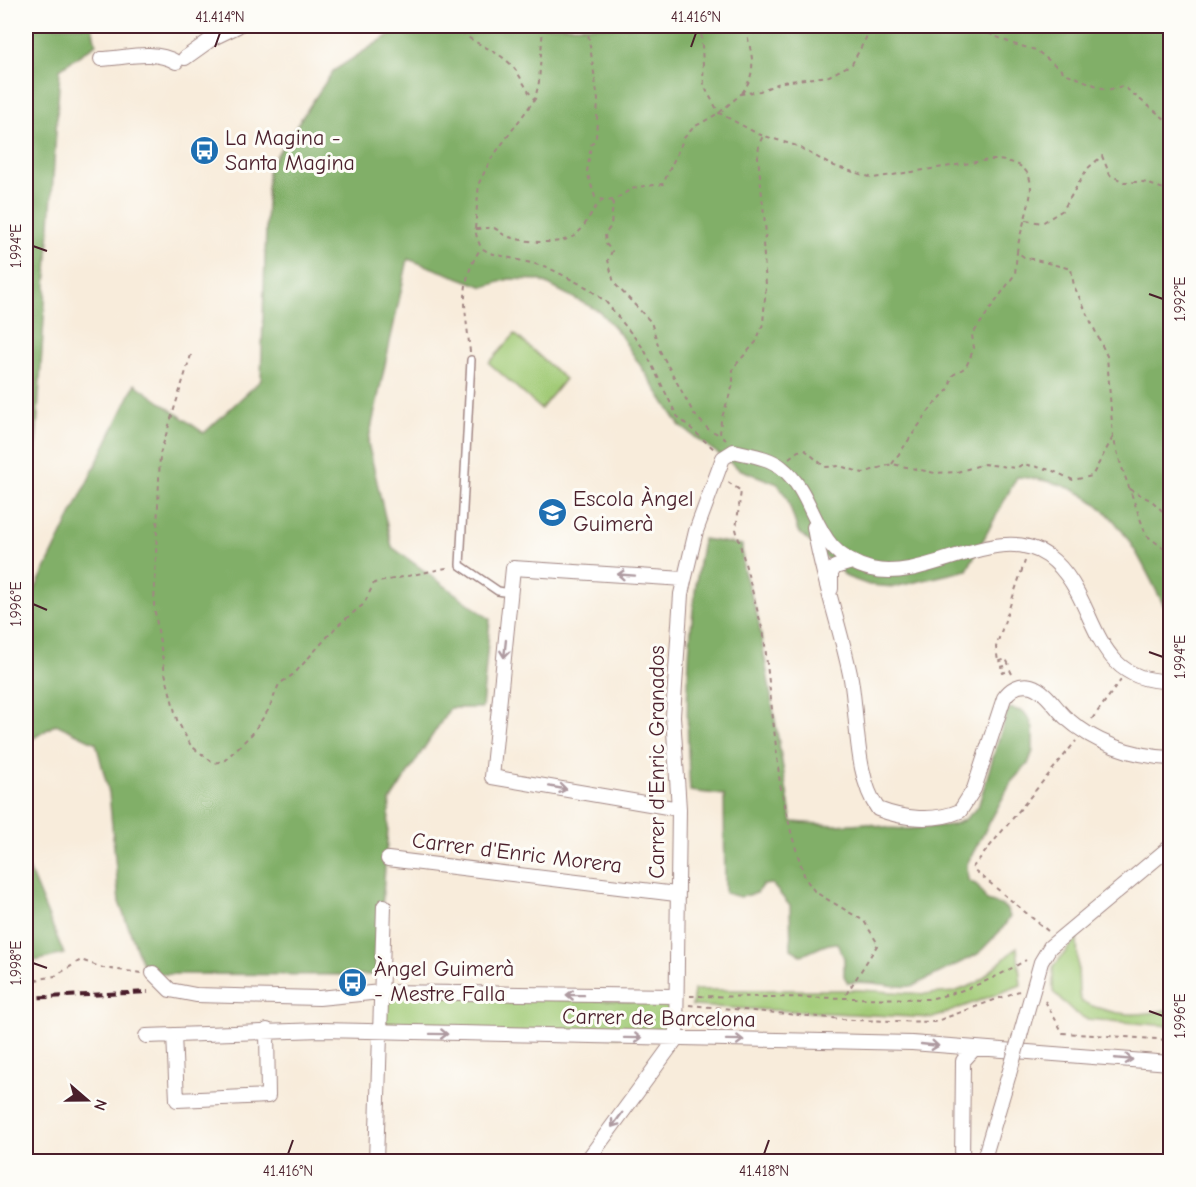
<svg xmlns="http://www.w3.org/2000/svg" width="1196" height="1187" viewBox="0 0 1196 1187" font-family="'Comic Neue',sans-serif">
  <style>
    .green { fill: #a2cb77; stroke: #767551; stroke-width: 1.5 }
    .forest { fill: #81af68; stroke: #66674a; stroke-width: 1.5 }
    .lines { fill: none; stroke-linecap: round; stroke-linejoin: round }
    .service-casing { stroke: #a18683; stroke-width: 10 }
    .minor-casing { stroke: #a18683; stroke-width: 16 }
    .path { stroke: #a18683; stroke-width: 2; stroke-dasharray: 4.5 4.5; stroke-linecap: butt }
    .service { stroke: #fff; stroke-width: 7 }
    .minor { stroke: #fff; stroke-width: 14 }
    .rail { stroke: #4a1f2b; stroke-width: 4; stroke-dasharray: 9 4.5; stroke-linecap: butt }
    .minor-bridge-casing { stroke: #a18683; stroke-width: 16; stroke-linecap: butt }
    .minor-bridge { stroke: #fff; stroke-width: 14 }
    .oneway { stroke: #ae9aa0 }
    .ticks { fill: none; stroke: #4a1f2b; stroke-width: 2 }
    .labels { text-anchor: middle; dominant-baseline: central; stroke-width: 6; stroke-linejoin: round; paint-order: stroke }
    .poi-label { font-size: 22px; fill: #4a1f2b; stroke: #fdfcf7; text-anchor: start }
    .street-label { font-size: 22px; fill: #4a1f2b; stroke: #fdfcf7 }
    .neatline { fill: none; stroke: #4a1f2b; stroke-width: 2 }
    .ticks-label { font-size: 15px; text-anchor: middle; fill: #4a1f2b }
  </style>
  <rect width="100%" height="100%" fill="#fdfcf7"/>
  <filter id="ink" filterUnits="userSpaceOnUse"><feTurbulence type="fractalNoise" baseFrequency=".0167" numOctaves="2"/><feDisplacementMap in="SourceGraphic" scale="12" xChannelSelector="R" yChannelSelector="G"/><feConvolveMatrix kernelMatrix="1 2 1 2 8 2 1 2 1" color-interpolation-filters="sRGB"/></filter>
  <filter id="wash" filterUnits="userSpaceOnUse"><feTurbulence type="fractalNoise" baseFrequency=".008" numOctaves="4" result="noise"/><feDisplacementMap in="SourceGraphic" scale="24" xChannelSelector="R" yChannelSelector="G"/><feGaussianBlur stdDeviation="1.35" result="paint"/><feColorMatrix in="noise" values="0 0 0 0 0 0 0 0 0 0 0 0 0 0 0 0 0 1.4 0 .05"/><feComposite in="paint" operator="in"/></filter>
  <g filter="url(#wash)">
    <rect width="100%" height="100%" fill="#f8ecdb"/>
    <path class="green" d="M515,334L565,379L541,409L489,363Z
      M1077,938L1079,994L1082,1002C1116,1016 1136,1017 1170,1009V1026L1086,1019L1075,1013L1053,992V967Z
      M1017,947L1021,985L933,1018L692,1006L694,990H859L927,994L954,992L977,983Z
      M381,992L673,1003L674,1037L380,1033Z"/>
    <path class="forest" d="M26,26H92L96,44L60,69L26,600Z
      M403,26H1170V605L1164,606C1129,536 1106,482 1017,477L967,570L894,587L869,585L847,577L798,531L787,498L778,484L739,469L680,426L619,333L599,311L539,280L509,279L484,287L408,259L368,443L392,547L490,619L482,708H450L390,801L377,975L146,974L119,902L109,793L96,743L56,724L26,743V608L135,384L204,433L261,380L268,168L333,71Z
      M703,539L742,545L743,568L758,618L792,822L835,825L866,823L888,828L908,829L952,825L964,820L978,807L1007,712L1010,708L1024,712L1030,720L1033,729V751L1028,764L1012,781L967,864L968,880L977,885L987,901C998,905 1006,903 1010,917L1002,929L978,954L913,986C892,989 872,979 848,983L844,976V958L837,943C823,943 814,952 801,955L791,949L790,906L772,884L762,885L757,893L740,897L725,893L724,795L690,791C684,706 688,623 703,539Z
      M26,862L64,954L26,963Z"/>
  </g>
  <g filter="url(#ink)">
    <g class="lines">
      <defs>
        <path id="service" d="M471,360L460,565L498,591L510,593"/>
        <path id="minor" d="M185,58L213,38L238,26
          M101,59C126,58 153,49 176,62
          M814,527C822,578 841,628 851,679C858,719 855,777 878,809C903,819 935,822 960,811L974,789L1004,698C1010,689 1020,683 1031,686C1045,690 1055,707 1065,717C1094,743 1132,756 1170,758
          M831,589V573L835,567L852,562
          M679,809L492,777L513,568L684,579
          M388,859L676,894
          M153,973L170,990L196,995L319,998L381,992L675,996
          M174,1035L177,1100L268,1096L267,1030
          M146,1036L321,1030L912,1043L1170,1063
          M1020,1036L1041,962L1050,947L1170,847
          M676,1039L679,809L673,716L681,594L696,531L723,458L734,451C749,455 768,457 781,467C821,499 809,553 871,569C928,583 997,520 1048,556C1100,594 1086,683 1170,681
          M376,1162L384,906
          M586,1162L676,1039
          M962,1162L963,1061L973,1050
          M983,1162L1009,1074"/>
      </defs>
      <use href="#service" class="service-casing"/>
      <use href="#minor" class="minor-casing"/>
      <path class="path" d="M455,26C469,42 490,47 506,60C520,71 523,86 534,99
        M543,26L539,82L535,99L491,159L479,183L475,229L477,238L481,248L490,253L547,267L588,288L606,302L644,349L677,416L715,450
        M587,26L598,100L596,138L591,145L587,172L595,197C613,205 616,198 630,190C639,185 653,186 663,184L684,138L694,127L719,113L741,94L760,91L782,82L829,76L852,64L866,38L867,26
        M701,26L704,86L719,113L758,134L797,146L831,165L873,178L989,160C1059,159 1021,214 1017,252L1024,257L1071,269L1074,286L1107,356L1113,437L1121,465L1146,535L1170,553
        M972,26L1013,44L1036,50L1065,73L1107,90L1123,86L1170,123
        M742,93C759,70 751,53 745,26
        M613,201L611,226L605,234L606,244L612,251L608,260L614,283L651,322L660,351L694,414L708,429L720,435
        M1026,220L1042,223L1063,210L1087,169L1102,156L1110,175L1124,182H1143L1170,191
        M476,229C482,229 489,227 494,228C499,230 501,234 506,236C523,242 558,246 574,236C588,226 590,209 603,200
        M470,352C466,312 457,283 481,248
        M191,355L160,454L154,606L165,673L177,720L191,746L214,763L224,761L252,734L269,709L279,684L294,674L337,626L364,604L374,583L451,567
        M726,440L720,435L721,420L733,385V368L756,342L763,324L766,285L763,243L766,234L758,157L759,144L763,136
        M789,458L798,451L805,450L825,467L840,466L863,473L892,464L935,473L957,472L984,464L1016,468L1023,464L1051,470L1073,480L1092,476L1113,437
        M892,464L933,405L948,390L953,375L966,367L974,348L972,335L1015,274L1017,252
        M728,482L741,491L736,529L764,636L780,784L792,836L805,878L815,892L864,921L878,944L845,996
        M1129,489L1152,501L1170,518
        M1012,674L1010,670L1003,673L1001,667L1009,665L1006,659L998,662L996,647L1025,561
        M1092,719L1121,680
        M1048,931L972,868L1076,741
        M26,982L55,976L81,960L103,968L141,973
        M690,996L928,999C965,992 994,979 1026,960
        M1045,1001L1063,1033L1170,1040
        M689,1005L853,1020L934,1022L1019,991"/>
      <use href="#service" class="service"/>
      <use href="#minor" class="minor"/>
      <path class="rail" d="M26,998L148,992"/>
      <defs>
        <path id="minor-bridge" d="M1009,1074L1020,1036"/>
      </defs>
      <use href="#minor-bridge" class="minor-bridge-casing"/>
      <use href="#minor-bridge" class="minor-bridge"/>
    </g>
    <defs><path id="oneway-shaft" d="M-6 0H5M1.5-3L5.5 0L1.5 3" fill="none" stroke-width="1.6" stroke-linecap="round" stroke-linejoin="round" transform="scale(1.5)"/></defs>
    <g class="oneway">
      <use href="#oneway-shaft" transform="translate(626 575) rotate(-176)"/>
      <use href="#oneway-shaft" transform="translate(505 649) rotate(96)"/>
      <use href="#oneway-shaft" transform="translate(558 788) rotate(10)"/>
      <use href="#oneway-shaft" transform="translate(575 995) rotate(-179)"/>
      <use href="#oneway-shaft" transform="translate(439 1034) rotate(1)"/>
      <use href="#oneway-shaft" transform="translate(633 1038) rotate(1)"/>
      <use href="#oneway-shaft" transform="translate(735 1040) rotate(1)"/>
      <use href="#oneway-shaft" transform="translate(930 1045) rotate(6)"/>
      <use href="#oneway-shaft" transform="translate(1124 1059) rotate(5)"/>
      <use href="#oneway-shaft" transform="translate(617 1120) rotate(126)"/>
    </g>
  </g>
  <path class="ticks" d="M215,47L220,33M691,47L696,33M33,246L47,251M1149,294L1163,299M33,604L47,610M1149,652L1163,657M33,963L47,968M1149,1011L1163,1016M288,1154L293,1140M764,1154L769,1140"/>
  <defs>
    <symbol id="bus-disc" viewBox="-11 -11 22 22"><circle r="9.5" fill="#1f6fb2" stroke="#fdfcf7"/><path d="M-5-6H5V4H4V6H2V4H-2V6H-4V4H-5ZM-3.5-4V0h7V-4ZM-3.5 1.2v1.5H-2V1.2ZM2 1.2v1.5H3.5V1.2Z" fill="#fff"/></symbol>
    <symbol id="school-disc" viewBox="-11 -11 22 22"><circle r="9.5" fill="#1f6fb2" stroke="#fdfcf7"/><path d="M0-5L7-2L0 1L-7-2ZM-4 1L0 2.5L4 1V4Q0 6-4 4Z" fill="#fff"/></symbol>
  </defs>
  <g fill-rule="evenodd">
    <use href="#bus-disc" x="188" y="134" width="33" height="33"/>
    <use href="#school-disc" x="536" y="496" width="33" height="33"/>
    <use href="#bus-disc" x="336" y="966" width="33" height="33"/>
  </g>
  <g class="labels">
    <g class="poi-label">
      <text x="225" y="138">La Magina -<tspan x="225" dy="25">Santa Magina</tspan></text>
      <text x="573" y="499">Escola Àngel<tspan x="573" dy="25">Guimerà</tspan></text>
      <text x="374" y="969">Àngel Guimerà<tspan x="374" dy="25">- Mestre Falla</tspan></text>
    </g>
    <g class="street-label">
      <text transform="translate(657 762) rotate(-90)">Carrer d'Enric Granados</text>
      <text transform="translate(517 853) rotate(7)">Carrer d'Enric Morera</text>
      <text transform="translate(659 1018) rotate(1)">Carrer de Barcelona</text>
    </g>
  </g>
  <rect width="1196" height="1187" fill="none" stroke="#fdfcf7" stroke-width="66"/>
  <g transform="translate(87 1100) rotate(110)" stroke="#fdfcf7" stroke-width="4.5" paint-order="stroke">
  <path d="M0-4.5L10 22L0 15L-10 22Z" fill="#4a1f2b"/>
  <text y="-9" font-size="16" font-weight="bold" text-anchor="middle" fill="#4a1f2b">N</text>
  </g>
  <rect x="33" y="33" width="1130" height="1121" class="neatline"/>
  <g class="ticks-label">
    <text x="220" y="22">41.414°N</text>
    <text x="696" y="22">41.416°N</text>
    <text transform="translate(16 246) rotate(-90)" y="5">1.994°E</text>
    <text transform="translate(1180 299) rotate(-90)" y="5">1.992°E</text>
    <text transform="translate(16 604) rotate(-90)" y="5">1.996°E</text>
    <text transform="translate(1180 657) rotate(-90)" y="5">1.994°E</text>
    <text transform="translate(16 963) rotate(-90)" y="5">1.998°E</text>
    <text transform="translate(1180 1016) rotate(-90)" y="5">1.996°E</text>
    <text x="288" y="1176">41.416°N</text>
    <text x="764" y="1176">41.418°N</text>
  </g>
</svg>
